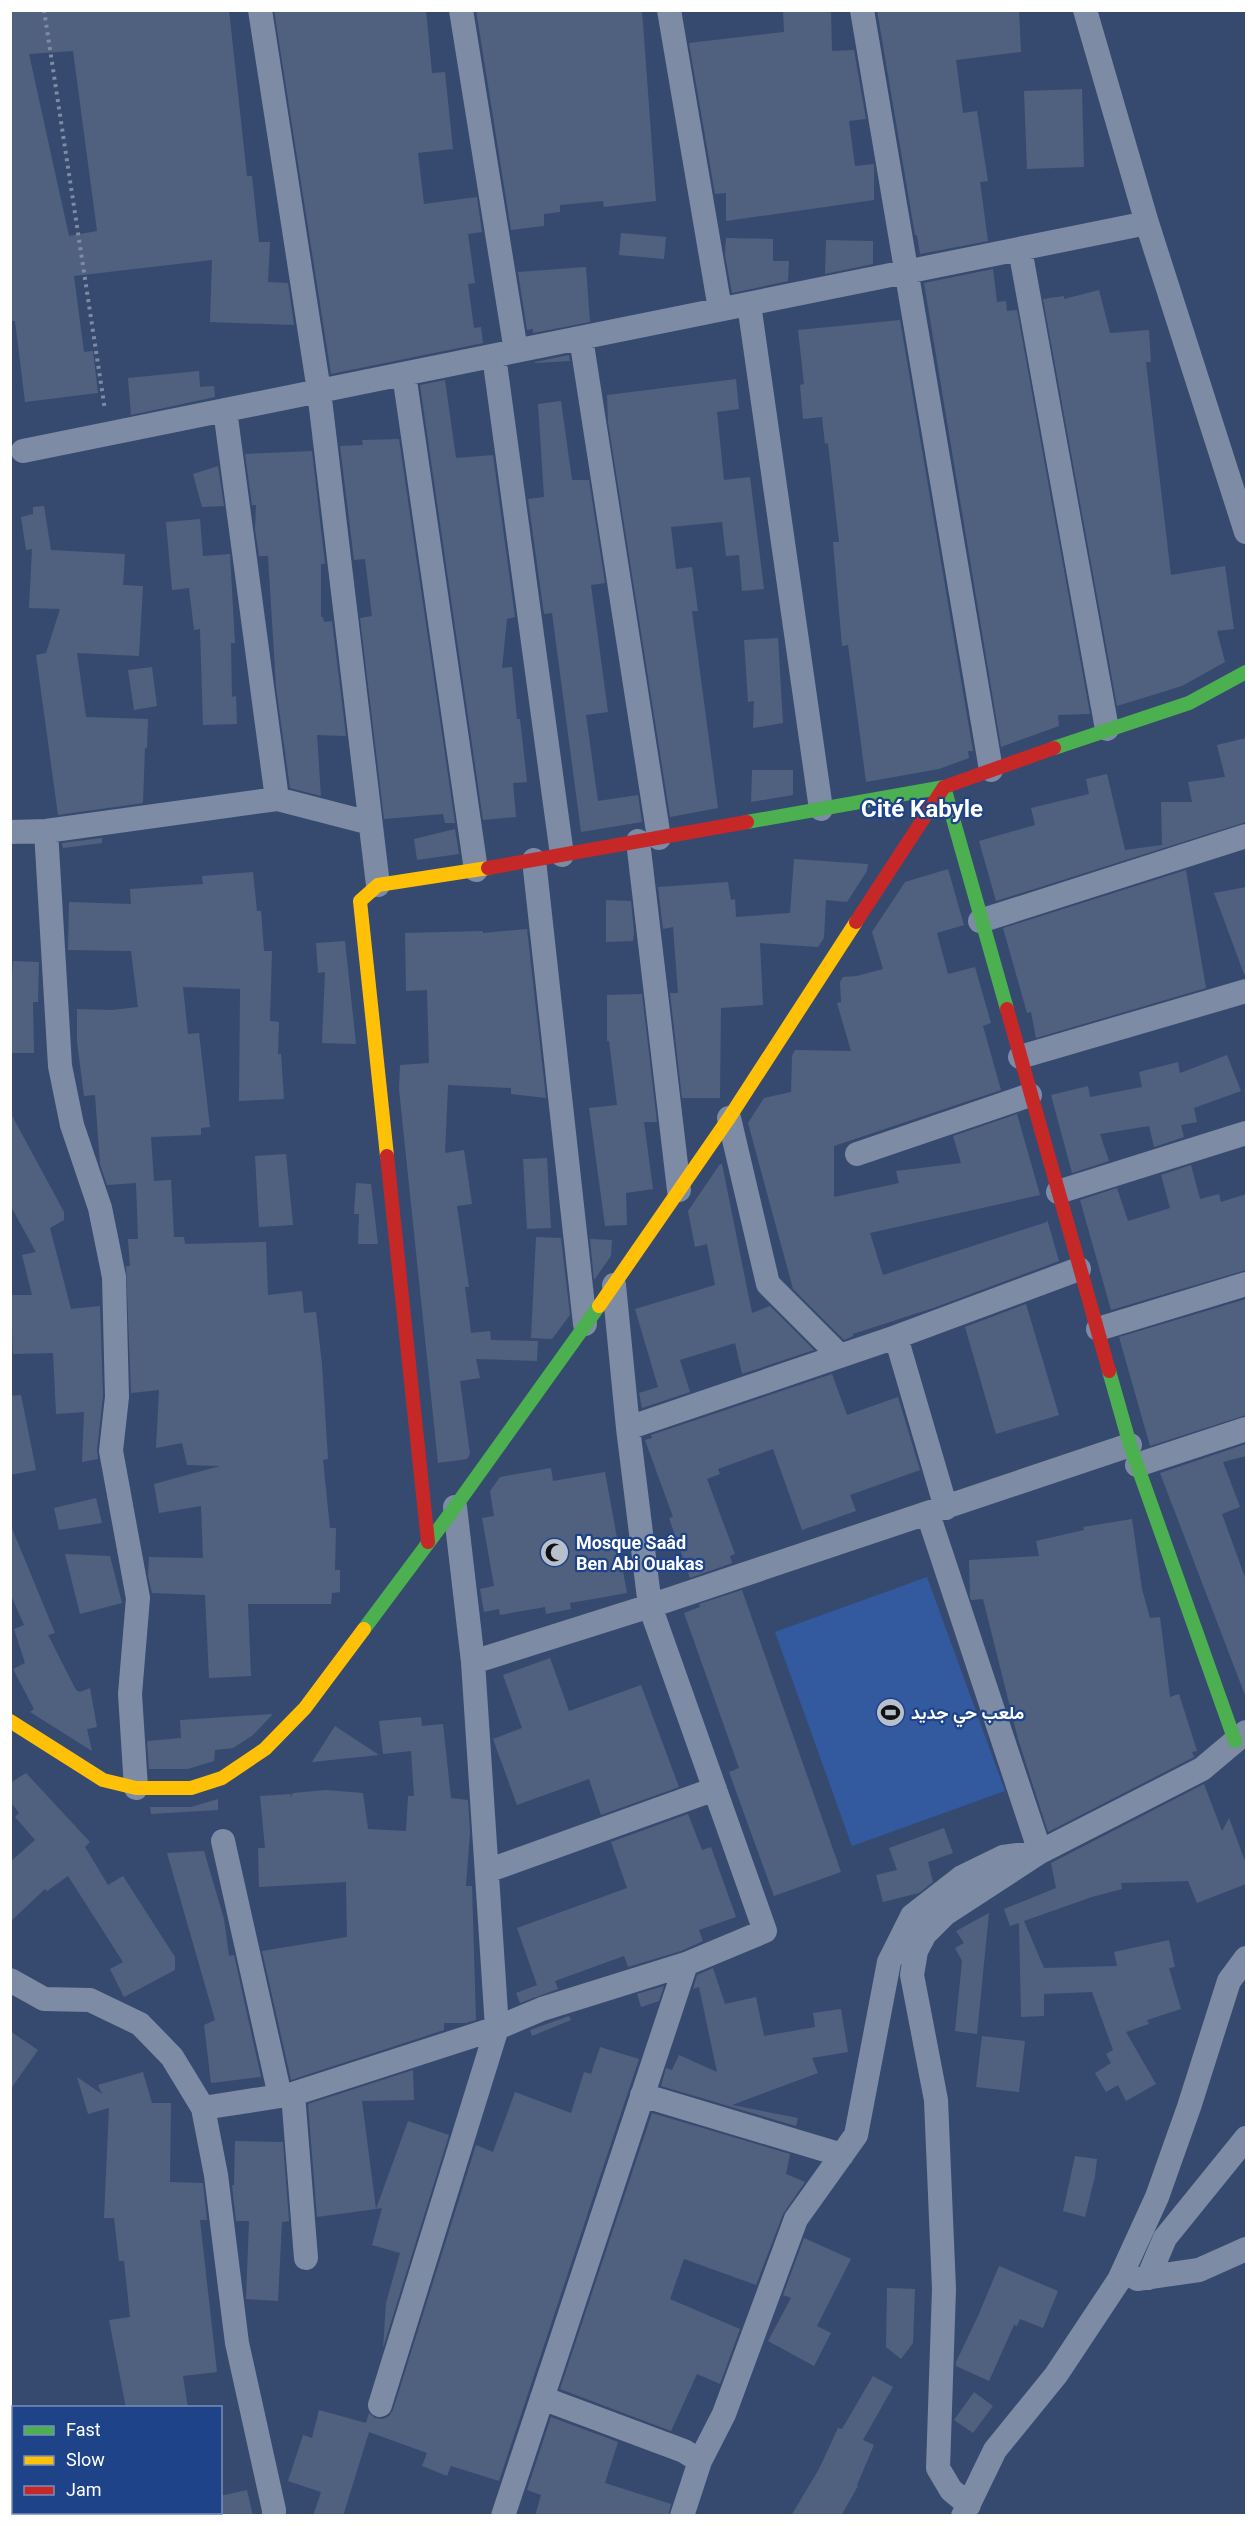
<svg xmlns="http://www.w3.org/2000/svg" width="1257" height="2526" viewBox="0 0 1257 2526" font-family="Roboto,Vazirmatn,sans-serif">
  <style>
    .green { fill: #33599e }
    .building { fill: #50617f; fill-rule: evenodd }
    .lines { fill: none; stroke-linecap: round; stroke-linejoin: round }
    .path { stroke: #7d8ba5; stroke-width: 4; stroke-dasharray: 3 4.5; stroke-linecap: butt }
    .street { stroke: #7d8ba5; stroke-width: 24 }
    .fast { stroke: #4caf50; stroke-width: 14 }
    .slow { stroke: #ffc107; stroke-width: 14 }
    .jam { stroke: #c62828; stroke-width: 14 }
    .labels { text-anchor: middle; dominant-baseline: central; stroke-width: 4.5; stroke-linejoin: round; paint-order: stroke }
    .poi-label { font-size: 18px; font-weight: bold; fill: #fff; stroke: #1e4388; text-anchor: start }
    .district-label { font-size: 24px; font-weight: bold; fill: #fff; stroke: #1e4388 }
  </style>
  <rect width="100%" height="100%" fill="#364a70"/>
  <path class="green" d="M927,1577L1005,1791L852,1846L775,1632Z"/>
  <path class="building" d="M10,10H229L247,176H252L259,242H270L268,282L288,283L294,325L210,322L212,260L74,276L84,352L93,351L98,393L25,402L15,321H10ZM73,51L97,231L69,236L29,54Z
    M274,10H426L432,73L445,72L453,149L418,153L424,204L477,197L482,232L468,234L475,283L468,284L474,328L481,327L483,343L331,374Z
    M476,10H642L656,201L604,207L603,201L560,205V212L544,214V226L511,230Z
    M783,10H831L832,51L854,50L866,119L849,121L855,166L874,164V200L726,221V193L715,194L689,43L784,32Z
    M877,10H1019L1021,52L956,60L963,113L977,111L988,181L980,182L988,241L920,254L917,235H915Z
    M1082,89L1084,167L1027,169L1024,91Z
    M621,233L666,237L664,259L619,255Z
    M726,238L773,239V261H789L788,281L732,293L725,255Z
    M826,240L873,241V264L825,274Z
    M586,267L590,322L533,333V329L527,330L518,272Z
    M993,269L997,302L1006,301L1007,311L1017,310L1090,714L1058,715L1059,726L1001,747L924,283Z
    M1099,290L1110,333L1149,330L1151,362H1146L1171,575L1225,566L1234,629L1217,631L1225,662L1182,686L1117,706L1043,299L1064,296V299Z
    M900,320L973,751H968L969,758L939,769L866,782L848,645L842,646L833,542H839L828,443L825,444L822,417L803,419L800,385L804,384L798,330Z
    M569,355L570,361L535,363V362Z
    M199,371L200,387L214,386L215,397L131,415L128,378Z
    M736,379L739,409L717,412L724,480L750,477L764,589L742,591L739,555L726,556L722,522L671,527L676,569L692,567L698,611H692L718,808L670,817L608,422L607,395Z
    M445,380L456,458L493,455L515,617L507,619L502,668L512,667L517,719H520L527,782L513,783L516,817L483,820L420,385Z
    M561,401L572,480H589L605,583L591,585L608,712L586,715L598,801L638,795L642,822L581,832L552,613L544,614L528,499L544,497L538,404Z
    M399,439L455,823H445L443,814L384,819L360,618L372,616L365,559L354,560L340,446L363,445L362,440Z
    M312,451L325,564H321V617H323L324,622L332,621L346,736L317,735L321,796L290,788L276,687L268,556H259L255,529L256,505H252L245,454Z
    M218,466L224,506L202,507L193,474Z
    M44,506L51,550L125,554L123,585L143,586L139,656L77,653L86,717L148,719L147,748H145L143,803L58,815L36,655L46,653L60,609L29,608L32,549L26,550L21,517L33,514V507Z
    M200,519L203,556L230,554L235,643H231L232,697L236,696L237,724L203,725L200,629L194,630L189,588L172,590L166,522Z
    M778,638L783,723L753,728L754,701L748,702L744,640Z
    M152,667L157,706L134,710L128,670Z
    M1246,738V822L996,901L979,841L1035,825L1031,808L1089,794L1086,779L1107,774L1125,850L1162,845L1161,802H1192L1188,782L1225,777L1217,745Z
    M752,770H793V795L751,802Z
    M455,829L459,854L417,860L414,839Z
    M102,838V843L63,848L62,843Z
    M794,859L868,864L867,871L847,902L826,900L824,938L818,947L760,943L763,1005L721,1008L720,1098H682L670,993H678L673,927L663,929L658,887L728,882L731,900L735,899L736,917L790,913Z
    M948,869L964,925L937,933L948,974L975,967L991,1023L983,1026L1001,1090L834,1146V1197L899,1183L896,1171L961,1163L953,1136L1017,1114L1040,1195L870,1233L883,1275L1047,1222V1219L1059,1261L936,1307L853,1334V1336L844,1340L793,1289L748,1123L764,1098L791,1092L792,1056L795,1050L851,1051L837,1003L841,1002L840,982L843,977L857,976L883,969L872,932L905,882Z
    M1186,870L1206,988L1036,1038L1031,1012L1027,1013L1003,928Z
    M253,872L257,911H261L264,951H272L270,1021L279,1022L278,1054H281L284,1099L239,1101L240,989L183,987L188,1034L199,1033L210,1127L201,1128V1135L151,1137L154,1181L171,1180L174,1237H184L185,1244L266,1242L268,1295L302,1291L304,1313L316,1312L322,1364L328,1459L323,1460L330,1528H336L335,1570H340V1592L332,1593L331,1604H248L251,1676L209,1678L205,1595L152,1593L148,1576L149,1557L203,1558L201,1506L159,1513L154,1484L220,1466L187,1465L182,1443L156,1448L159,1390L131,1393L126,1266H130L128,1239H138L136,1183L107,1185L100,1164L95,1095L84,1096L77,1042V1009L112,1010L138,1007L131,951L68,950L69,902L131,904L130,889L203,884L202,876Z
    M1246,887V974H1244L1214,893Z
    M606,900L631,901L634,933L633,941L606,942Z
    M527,929L546,1098L511,1094V1088L448,1085L445,1153L464,1150L472,1204L457,1206L469,1287H465L471,1333L490,1331L491,1340L538,1341L537,1361L476,1359L480,1378L460,1381L470,1454L467,1459L438,1463L399,1089L400,1065L429,1063L427,990L406,991L405,933L483,931V933Z
    M345,941L356,1044L322,1043L325,972L318,973L316,943Z
    M13,961L39,962L38,1002H33L34,1053H10V976L12,977Z
    M642,994L657,1122H644L653,1189L626,1193L627,1225L605,1226L589,1108L617,1105L609,1041H607V995Z
    M1227,1055L1241,1091L1194,1108L1197,1122L1181,1125L1184,1137L1154,1147L1149,1126L1100,1134L1109,1161L1072,1173L1051,1095L1088,1086L1090,1097L1142,1087L1139,1072L1178,1062L1180,1073Z
    M10,1112L64,1212V1220L50,1228L71,1309L100,1306L103,1396L97,1449L98,1459L82,1462L84,1412L56,1414L53,1353L13,1354L11,1295H32L22,1255L36,1252L10,1205Z
    M286,1154L293,1225L259,1227L255,1156Z
    M547,1158L551,1228L527,1229L523,1159Z
    M720,1164H722L752,1313L770,1306L814,1350L742,1374L735,1343L680,1360L690,1392L642,1408L639,1393L658,1387L635,1309L715,1285L707,1244L695,1247L688,1211Z
    M1191,1165L1200,1199L1219,1194L1221,1202L1246,1194V1270L1111,1310L1080,1200L1117,1188L1128,1221L1170,1208L1161,1175Z
    M356,1183L371,1184L378,1244H358L359,1214H354Z
    M536,1237L561,1238L570,1315L552,1339L531,1338Z
    M590,1239L612,1240L611,1256L594,1280Z
    M1246,1299V1415L1150,1446L1119,1337Z
    M1026,1304L1059,1415L996,1434L965,1327Z
    M832,1374L847,1415L898,1397L920,1470L850,1495L856,1511L802,1530L773,1449L718,1469L720,1474L707,1479L735,1554L730,1556L732,1563L690,1578L669,1518L673,1517L645,1440L652,1438L651,1435Z
    M21,1395L36,1470L10,1475V1396Z
    M1246,1444V1456L1223,1462L1240,1507L1222,1514L1246,1580V1694L1245,1695L1160,1473Z
    M551,1468L553,1481L605,1472L627,1593L570,1603L571,1609L546,1614L545,1607L500,1615L499,1609L484,1612L480,1589L494,1586L482,1518L494,1516L490,1491L500,1477Z
    M96,1498L102,1523L59,1530L54,1508Z
    M1132,1519L1142,1589L1150,1618L1160,1617L1170,1697L1179,1694L1197,1751L1192,1752L1194,1757L1048,1832L1018,1739L983,1599L971,1600L970,1597L969,1560L1039,1556L1036,1541L1084,1530L1083,1527Z
    M11,1526L55,1633L48,1635L76,1690L80,1692L90,1688L97,1727L87,1729L92,1751L30,1712L34,1709L13,1669L25,1663L14,1629L24,1625L10,1593Z
    M65,1554L110,1556L122,1603L80,1614Z
    M742,1590L841,1872L774,1896L729,1772L739,1768L684,1613L700,1607L699,1604Z
    M550,1658L569,1711L641,1685L679,1787L601,1815L589,1779L517,1805L493,1739L522,1728L503,1675Z
    M273,1714L253,1735L233,1748L215,1750L214,1761L188,1769H149L147,1741L181,1738L180,1720Z
    M421,1717L422,1726L443,1724L451,1798L468,1800L470,1832L466,1886H472L476,2020L466,2023H444V2030L291,2080L262,1951L347,1937L346,1882L259,1887L258,1848H265L260,1796L291,1794L290,1798L293,1793L326,1790L363,1793L368,1829L406,1831L408,1796H414L411,1751L383,1754L379,1721Z
    M335,1726L379,1755L312,1762Z
    M26,1773L90,1842L85,1847L108,1885L123,1876L175,1957V1970L124,1997L110,1969L123,1962L68,1876L47,1891L45,1889L10,1922V1862L35,1840L15,1817L19,1813L10,1801V1783Z
    M1204,1784L1222,1831L1229,1818L1246,1864V1884L1197,1903L1188,1881L1121,1883L1122,1889L1092,1897L1024,1921L1044,1968L1117,1966L1114,1952L1169,1940L1175,1967L1169,1968L1181,2009L1147,2020L1149,2024L1126,2032L1156,2084L1126,2101L1118,2085L1106,2092L1095,2073L1111,2063L1106,2054L1113,2050L1092,1992L1044,1994V2016L1021,2017L1019,1923L1010,1926L1004,1909L1056,1888L1051,1863Z
    M218,1799V1810L151,1814L150,1807H191Z
    M688,1814L702,1850L711,1847L736,1917L699,1930L703,1941L681,1951L628,1967L624,1956L555,1981L558,1989L520,2003L516,1993L537,1985L517,1928L627,1888L611,1842Z
    M944,1828L953,1853L928,1862L933,1882L919,1893L883,1902L876,1875L897,1870L889,1848Z
    M204,1851L224,1919L229,1956L234,1955L261,2077L211,2083L204,2025L215,2020L167,1853Z
    M989,1913L977,2034L955,2031L962,1961L955,1948L964,1943L956,1931Z
    M713,1968L725,2004L756,1997L764,2036L815,2027L813,2013L841,2009L848,2052L812,2058L818,2073L732,2105L798,2118L796,2126L661,2086L666,2068L672,2070L679,2055L717,2072L699,1987L693,1989L697,1975Z
    M664,1986L659,2001L641,2007L637,1994Z
    M569,2016L571,2020L532,2036L530,2030Z
    M10,2031L38,2050L10,2090Z
    M982,2036L1025,2041L1019,2092L976,2087Z
    M600,2047L639,2059L499,2481L451,2466L447,2476L422,2466L427,2453L369,2432L343,2516H313L321,2492L288,2481L303,2435L312,2438L319,2410L366,2423L369,2413L375,2418L383,2419L389,2416L393,2410L476,2145L493,2152L515,2092L571,2113L584,2072L591,2074Z
    M413,2070L414,2100L362,2101L376,2209L317,2217L308,2104Z
    M143,2072L152,2103H171L170,2182L203,2183L207,2220H200L217,2372L183,2376L188,2408H126L109,2320L130,2317L124,2261H119L114,2218H104L109,2108L88,2114L77,2077L102,2094L98,2085Z
    M652,2113L790,2154L786,2174L805,2182L783,2214L756,2285L684,2259L670,2299L740,2329L720,2384L697,2374L671,2431L560,2389Z
    M408,2121L449,2135L383,2348L386,2303L400,2253L372,2245L382,2208L376,2209Z
    M235,2141L283,2142L289,2221L282,2222L278,2301L246,2299L249,2221H236L232,2185H234Z
    M1075,2156L1097,2159L1095,2176L1085,2217L1063,2211Z
    M804,2238L851,2259L817,2326L831,2333L814,2366L768,2341L791,2298L783,2295Z
    M999,2266L1058,2291L1043,2328L1020,2319L1017,2326L1014,2325L989,2381L956,2366V2362L978,2316Z
    M887,2288L915,2289L913,2343L901,2359L886,2347Z
    M873,2376L893,2387L863,2440L874,2445L857,2485L858,2486L841,2516H791L819,2469L838,2428L842,2429Z
    M974,2392L993,2406L973,2433L954,2420Z
    M551,2417L618,2442L605,2483L671,2504L668,2516H535L541,2495L527,2490Z
    M247,2490L253,2516H220V2496Z"/>
  <g class="lines">
    <path class="path" d="M44,10L105,410"/>
    <path class="street" d="M260,10L319,391L378,885
      M461,10L516,351
      M669,10L720,309
      M862,10L991,770
      M1085,10L1147,223L1246,532
      M1020,249L1107,729
      M749,304L821,809
      M581,338L659,838
      M494,356L562,855
      M404,374L476,870
      M225,410L277,799
      M23,451L1147,223
      M46,831L60,1066L72,1125L100,1208L114,1277L117,1397L111,1451L138,1598L130,1694L136,1788
      M10,832L46,831L277,799L370,823
      M638,841L679,1190
      M534,860L585,1324
      M980,921L1246,836
      M1020,1057L1246,991
      M729,1118L768,1284L840,1356
      M857,1154L1030,1095
      M1058,1192L1246,1133
      M1098,1329L1246,1284
      M896,1337L946,1508
      M628,1428L896,1337L1079,1269
      M1137,1465L1246,1429
      M473,1662L650,1606L628,1428L614,1285
      M223,1841L280,2096
      M487,1871L715,1789
      M10,1980L44,1999L90,2000L140,2024L172,2057L203,2108L216,2175L237,2343L274,2510V2516
      M293,2094L306,2258
      M642,2095L842,2155
      M203,2108L293,2094L497,2028L542,2009L686,1964L765,1931L650,1606L1130,1445
      M1148,2278L1165,2238L1246,2138
      M1137,2279L1199,2270L1246,2249
      M542,2398L684,2451L700,2461L724,2414L796,2219L856,2135L889,1962L912,1916L962,1877L1003,1857L1040,1852L928,1514
      M380,2405L497,2028L473,1662L455,1507
      M969,2505L951,2490L938,2468L944,2289L936,2100L912,1975L916,1951L925,1934L945,1914L1040,1852L1202,1769L1246,1732
      M503,2516L686,1964
      M682,2516L700,2461
      M963,2516L995,2450L1056,2375L1119,2280L1157,2197L1189,2107L1229,1981L1246,1958"/>
    <path class="fast" d="M1054,748L1189,703L1246,672
      M747,822L944,787L1007,1009
      M1109,1371L1130,1445L1235,1741
      M364,1629L455,1507L599,1306"/>
    <path class="slow" d="M387,1156L360,901L378,885L488,868
      M599,1306L729,1118L856,922
      M10,1721L103,1780L136,1788H191L222,1778L265,1749L305,1708L364,1629"/>
    <path class="jam" d="M488,868L747,822
      M856,922L944,787L1054,748
      M1007,1009L1109,1371
      M387,1156L428,1542"/>
  </g>
  <defs>
    <symbol id="mosque-disc" viewBox="-11 -11 22 22"><circle r="9.5" fill="#b9c0cd" stroke="#1e4388"/><path d="M3.5-4.9A6 6 0 1 0 3.5 4.9A5 5 0 1 1 3.5-4.9Z" fill="#111"/></symbol>
    <symbol id="stadium-disc" viewBox="-11 -11 22 22"><circle r="9.5" fill="#b9c0cd" stroke="#1e4388"/><path d="M0-5a6.5 5 0 1 0 0 10a6.5 5 0 1 0 0-10ZM-3.5-1.8h7v3.6h-7Z" fill="#111"/></symbol>
  </defs>
  <g fill-rule="evenodd">
    <use href="#mosque-disc" x="538" y="1536" width="33" height="33"/>
    <use href="#stadium-disc" x="874" y="1696" width="33" height="33"/>
  </g>
  <g class="labels">
    <g class="poi-label">
      <text x="576" y="1542">Mosque Saâd<tspan x="576" dy="21">Ben Abi Ouakas</tspan></text>
      <text x="911" y="1712">ملعب حي جديد</text>
    </g>
    <g class="district-label">
      <text x="922" y="809">Cité Kabyle</text>
    </g>
  </g>
  <rect width="1257" height="2526" fill="none" stroke="#ffffff" stroke-width="24"/>
  <rect x="12" y="2406" width="210" height="108" fill="#1e4388" stroke="#788eb8" stroke-width="1.5"/>
  <rect x="24" y="2426" width="30" height="9" fill="#4caf50" stroke="#788eb8" stroke-width="1.5"/>
  <text x="66" y="2436" font-size="18" fill="#ffffff">Fast</text>
  <rect x="24" y="2456" width="30" height="9" fill="#ffc107" stroke="#788eb8" stroke-width="1.5"/>
  <text x="66" y="2466" font-size="18" fill="#ffffff">Slow</text>
  <rect x="24" y="2486" width="30" height="9" fill="#c62828" stroke="#788eb8" stroke-width="1.5"/>
  <text x="66" y="2496" font-size="18" fill="#ffffff">Jam</text>
</svg>
